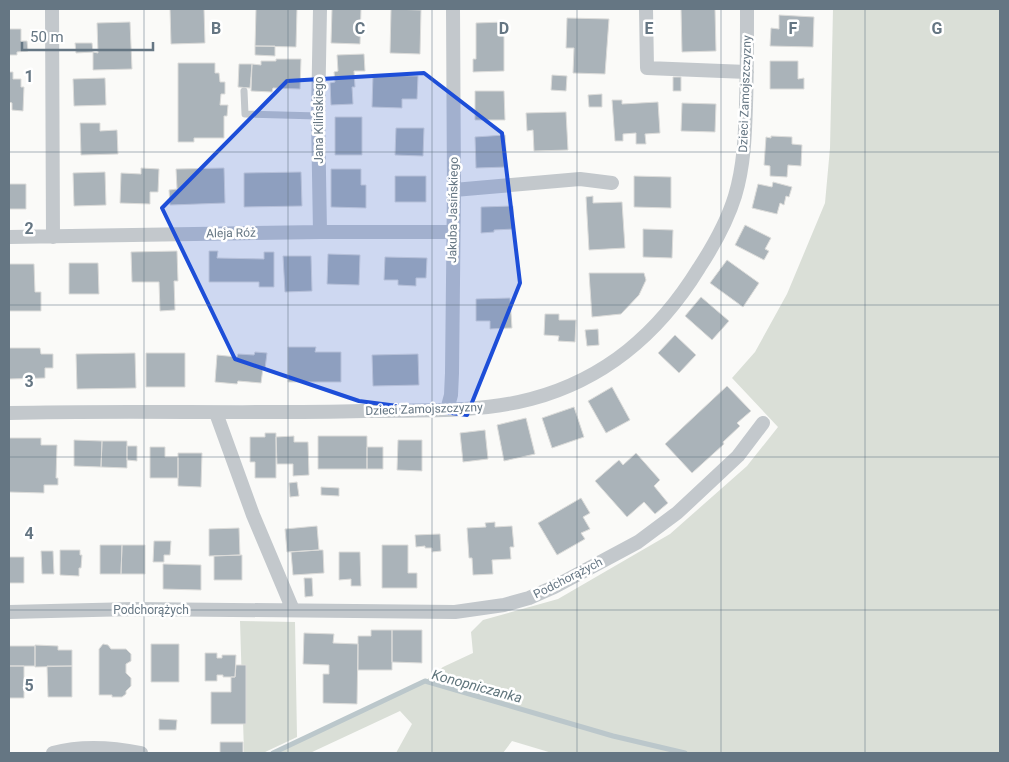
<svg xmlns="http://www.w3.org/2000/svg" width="1009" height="762" viewBox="0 0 1009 762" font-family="Roboto,sans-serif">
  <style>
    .green { fill: #dadfd7 }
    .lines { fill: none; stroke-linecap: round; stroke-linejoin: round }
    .stream { stroke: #bbc7cb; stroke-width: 5 }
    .building { fill: #aab3b9; stroke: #dcdcda }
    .lane { stroke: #c3c8cc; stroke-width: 7 }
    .street { stroke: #c3c8cc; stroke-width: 14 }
    .marked { fill: #1d4ed8; fill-opacity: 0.2; stroke: #1d4ed8; stroke-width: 4; stroke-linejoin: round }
    .grid { fill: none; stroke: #657683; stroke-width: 1; stroke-opacity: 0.55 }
    .labels { text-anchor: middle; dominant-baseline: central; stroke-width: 5; stroke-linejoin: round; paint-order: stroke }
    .street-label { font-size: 12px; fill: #657683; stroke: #fff }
    .water-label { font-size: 14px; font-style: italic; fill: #60757c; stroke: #fff }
    .grid-label { font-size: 16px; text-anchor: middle; font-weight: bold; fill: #657683; stroke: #fff; stroke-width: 5; stroke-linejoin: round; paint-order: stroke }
  </style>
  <rect width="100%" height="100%" fill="#fafaf8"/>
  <path class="green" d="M833,9H1000V753H552L512,741L503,753H396L412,724L400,711L310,753H273L425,681L443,667L473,653L471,632L483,620L558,599L670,534L747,466L778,427L732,378L755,352L787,294L825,203L830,148Z
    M240,621L295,622L297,737L263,753H244Z"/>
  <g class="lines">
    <path class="stream" d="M273,753L425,681L613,736L685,753"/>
  </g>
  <path class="building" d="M170,9H204L205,43L171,44Z
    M256,9H297L296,47L255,46Z
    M332,9H361L360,44L331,43Z
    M391,9L421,10L420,54L390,53Z
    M681,9H715L716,51L682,52Z
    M779,15L814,17L813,47L770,46L771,28L779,29Z
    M567,18L609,19L605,74L573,73L574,48H566Z
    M130,22L132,69L93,70V52L98,53L97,23Z
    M504,22V71L473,72V59H476V23Z
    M9,29H21V41H27L28,51L17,52V55H9Z
    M75,43H92L93,52L76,53Z
    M255,46H275V56L255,55Z
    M364,54L365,71H354L355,87H352L353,104L331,105L330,83L335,82L334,72L338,71L337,55Z
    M276,59H301L300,89L273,88L272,92L251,91L252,64L261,65V61H276Z
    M770,61H798V79L804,78V89H770Z
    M178,63H215V73H219L220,82H225V94H221L220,105H228L227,116H224V138H194V142H178Z
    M239,64H252L250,88L238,87Z
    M9,72H13V79H21V87H24L23,111L12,110V103L9,102Z
    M373,75L418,76L417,99H402V108L372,107Z
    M552,75L567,76L566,91L551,90Z
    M673,77H681V91H673Z
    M105,78L106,105L74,106L73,79Z
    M475,91H504L505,120H475Z
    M602,94V107H589L588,95Z
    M612,100H622V104L658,102L660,133L645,134L646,144H636V133L623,134V141H615Z
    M682,103L716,104L715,132L681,131Z
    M566,112L568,150L534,151L533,130L527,131L526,113Z
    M335,117H362V155H335Z
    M80,123H100V131L117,130L118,154L81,155Z
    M396,128H424L423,156L395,155Z
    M505,135L507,167L476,168L475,137Z
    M771,136L792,137V144L802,145L801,166L788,165L787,177L770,176V166L764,165L766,137L771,138Z
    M9,162V184H26V209H9Z
    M141,168L159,169L158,192H150V204L120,203L121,173L141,174Z
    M224,168L225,203L170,205L169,190L177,189L176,169Z
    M331,169H361V185H366V208L331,207Z
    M105,172L106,205L74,206L73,173Z
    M301,172L302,206L244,207V173Z
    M395,176H426V202H395Z
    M634,176L671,177V208L634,207Z
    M773,182L792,187L789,197L786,196L784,205L780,203L777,214L752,208L758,184L772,187Z
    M593,196V203L622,202L625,248L589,250L586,197Z
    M513,206L514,229L494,230V232L481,233V207Z
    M745,225L771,238L765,249L769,251L764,260L735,245Z
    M643,229L673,230L672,258L643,257Z
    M177,251L178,281H174L175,310L160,311L159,282H132L131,252Z
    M209,251H218L217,258L264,259V252H274V287H259V282H209Z
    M328,254L360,255L359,285L327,284Z
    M283,256H311L312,291L285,292Z
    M385,257L427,258L426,278H416V286L398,285V280H384Z
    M727,260L759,283L743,307L710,283Z
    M69,263H98L99,294H69Z
    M9,264H34L35,292H41V311H9Z
    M589,273H644L646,280L639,295L621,314L592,317Z
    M701,297L729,321L712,340L685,316Z
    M510,298L512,328L490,329V321H476V299Z
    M545,314H559V320H576L575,342L558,341L559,336L544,335Z
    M598,329L599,345L587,346L585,330Z
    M675,335L696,355L679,373L658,353Z
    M288,347H316L315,352H341V382H288Z
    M9,348H40L41,354H53V368H45V378L9,379Z
    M255,352L267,353L265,369L263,368L261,383L238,381L237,384L215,382L217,355L237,357L238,354L254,355Z
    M135,353L136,388L77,389L76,354Z
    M146,353H185V387H146Z
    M418,354L419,385L373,386L372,355Z
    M727,386L751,411L737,423L740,426L723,442L724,444L692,473L665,444Z
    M612,387L630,420L606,433L588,401Z
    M574,407L584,437L552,448L542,418Z
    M526,418L535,454L504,461L497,425Z
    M485,430L488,459L463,462L460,433Z
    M265,433H276V478H255V462H250V437H265Z
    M294,436V442H308L309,475L293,476V464H277L276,437Z
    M318,436H367V469H318Z
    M9,438H41V445H57L56,478H58V485H44V493L9,492Z
    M74,440L102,441L101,467L74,466Z
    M398,440H422V471L397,470Z
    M102,441H127V468L101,467Z
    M127,446H137V461L127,460Z
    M150,447H165V457H178V478H150Z
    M367,447H383V469H367Z
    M178,453H202L201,487L178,486Z
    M636,453L660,480L654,486L668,503L655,514L644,502L627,517L595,481L619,460L623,465Z
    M297,482L299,496L290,497L289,483Z
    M321,487L339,488V496L321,495Z
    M581,498L590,513L583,517L590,529L581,533L585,539L557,555L538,523Z
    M495,522V527L512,526L514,547H510L511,559L492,560L493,574L473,575L472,558H469L467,528L486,527L485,523Z
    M317,526L319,550L287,552L285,529Z
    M239,528L240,555L209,556V529Z
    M440,534L441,551L432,552V548H425V546L416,547L415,535Z
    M154,541H171L170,555H164V562H153Z
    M100,545H122L121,574H100Z
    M122,545H145V574H121Z
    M382,545H408V573H417V588H382Z
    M60,550H80V555H82L81,568H79V576L60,575Z
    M319,550H323L324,573L293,575L291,552Z
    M41,551H53L54,574H42Z
    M339,552H360L361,586H351V579L339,580Z
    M242,555V580H214V556Z
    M9,557H24V583H9Z
    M163,564L201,565V590L163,589Z
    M304,578H312L313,596L305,597Z
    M371,630H392V670H358V636H371Z
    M392,630H422V663L392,662Z
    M304,633L334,634L333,643L358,644L357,704L323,703V674H329V665L303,664Z
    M103,644L108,645L111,649H126L131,654V661L126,664V673L131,678V686L126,691V694L122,697H112V695H99V649Z
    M151,644H179V682H151Z
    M35,645L58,646V650H72V666L35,667Z
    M9,646H35V666H9Z
    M205,653H217V658H222V655H236L235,677H223V675H217V681H205Z
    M236,665H246V724H211V692H231V677H235Z
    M9,666H24V698H9Z
    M47,666H72V697H48Z
    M159,719L177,720L176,730H159Z
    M220,742H243V753H220Z"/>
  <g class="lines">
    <path class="lane" d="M244,91L245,114L318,116"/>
    <path class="street" d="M52,9L53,237
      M646,9L647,68L747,72
      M454,190L580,179L612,183
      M320,232L318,116L320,9
      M9,237L320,232H452
      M447,410L451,395L452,373L454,190L453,9
      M9,413C127,410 246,414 364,411C419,410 478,413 531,399C606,379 659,333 699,268C714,245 727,222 735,196C744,166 745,136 746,105C747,73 747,41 747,9
      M216,413L253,515L293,610
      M9,612L134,609L455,612L504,605L529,598L554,587L638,542L677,513L738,456L763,423
      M53,753C82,745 111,747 141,753"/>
  </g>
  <path class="marked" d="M424,73L502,133L520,283L467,415L359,401L235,359L162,208L287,81Z"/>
  <path class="grid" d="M144,9V753M288,9V753M432,9V753M577,9V753M721,9V753M865,9V753M9,152H1000M9,305H1000M9,457H1000M9,610H1000"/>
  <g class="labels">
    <g class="street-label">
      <text transform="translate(745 94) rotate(-88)">Dzieci Zamojszczyzny</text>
      <text transform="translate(319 120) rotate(-90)">Jana Kilińskiego</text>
      <text transform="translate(453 210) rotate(-89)">Jakuba Jasińskiego</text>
      <text transform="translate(231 233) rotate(-1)">Aleja Róż</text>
      <text transform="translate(424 409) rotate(-2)">Dzieci Zamojszczyzny</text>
      <text transform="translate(568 578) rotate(-27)">Podchorążych</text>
      <text x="151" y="610">Podchorążych</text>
    </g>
    <g class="water-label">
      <text transform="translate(477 686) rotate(15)">Konopniczanka</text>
    </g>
  </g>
  <g class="grid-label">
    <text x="216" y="34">B</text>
    <text x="360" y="34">C</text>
    <text x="504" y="34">D</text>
    <text x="649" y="34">E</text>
    <text x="793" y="34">F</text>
    <text x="937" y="34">G</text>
    <text x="29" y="82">1</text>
    <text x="29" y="234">2</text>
    <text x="29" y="387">3</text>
    <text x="29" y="539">4</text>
    <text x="29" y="691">5</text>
  </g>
  <rect width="1009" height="762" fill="none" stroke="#657683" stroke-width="20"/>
  <path d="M22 42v8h131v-8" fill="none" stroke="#657683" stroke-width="2.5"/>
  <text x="30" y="42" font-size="15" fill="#657683" stroke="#ffffff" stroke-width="4" paint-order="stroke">50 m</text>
</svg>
